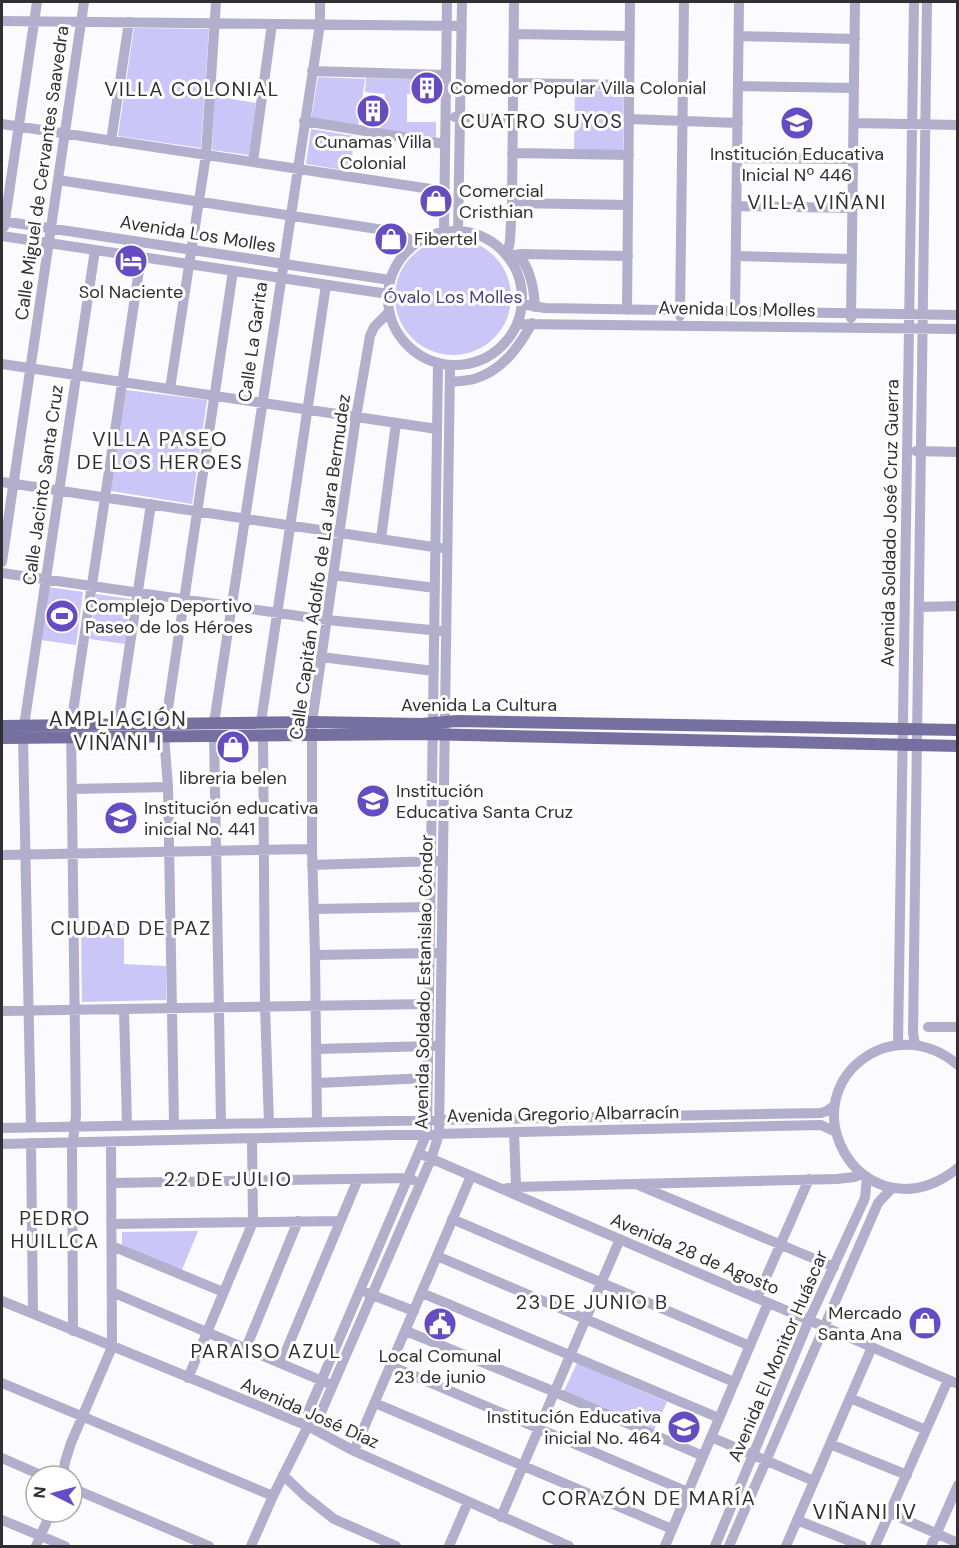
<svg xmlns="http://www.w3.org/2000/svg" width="959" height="1548" viewBox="0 0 959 1548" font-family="'DM Sans',sans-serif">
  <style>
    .green { fill: #cac6f7 }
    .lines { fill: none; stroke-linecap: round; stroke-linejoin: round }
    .minor { stroke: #b1afcb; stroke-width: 10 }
    .major { stroke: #7570a0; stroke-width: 12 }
    .labels { text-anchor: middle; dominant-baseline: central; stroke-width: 6; stroke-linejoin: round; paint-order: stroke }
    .poi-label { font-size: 18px; fill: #302f32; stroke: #fff; text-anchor: start }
    .street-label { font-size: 18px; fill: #302f32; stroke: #fff }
    .park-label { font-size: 18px; fill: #4c4088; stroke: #fff }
    .neighbourhood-label { font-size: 20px; letter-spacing: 1.5px; fill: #302f32; stroke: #fff }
    .quarter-label { font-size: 21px; letter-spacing: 1.5px; fill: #302f32; stroke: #fff }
  </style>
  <rect width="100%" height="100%" fill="#fafaff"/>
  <path class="green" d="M134,28L209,29L201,148L118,136Z
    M318,77L365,79L358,127L311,119Z
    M366,78L417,79L416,94H407V122H436V137L380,130L385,94L365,92Z
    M575,90L624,91L623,150H574Z
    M214,96L256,103L249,155L212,150Z
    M311,129L355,136L350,171L306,164Z
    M395 297a58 58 0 1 1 116 0a58 58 0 1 1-116 0Z
    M126,390L207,400L192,504L111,491Z
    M48,587L83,592L76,645L41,640Z
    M96,594L131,599L125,644L90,639Z
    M124,923V964L166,966V1000L82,1002L81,924Z
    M198,1231L181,1272L122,1246V1232Z
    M577,1363L667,1402L654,1430L564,1391Z"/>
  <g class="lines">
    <path class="minor" d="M2,21L461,26
      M514,34L630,36
      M739,36L855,39
      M312,71L446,75
      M513,83L629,85
      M738,86L854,88
      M455,117L513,119
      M629,119L738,123
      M304,121L445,144
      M854,123L958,125
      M2,124L444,191
      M111,141L129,22
      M512,153L629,155
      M737,158L853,159
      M253,162L272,24
      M58,180L397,232L416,243
      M512,203L628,205
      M736,206L852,208
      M2,221L390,280
      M4,227L37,2
      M388 298a67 67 0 1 1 134 0a67 67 0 1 1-134 0Z
      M458,231L462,2
      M444,232L447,2
      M2,236L388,294
      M507,255L510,241L512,203L514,2
      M518,255C531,268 534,289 535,307
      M508,256L521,254L628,256
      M736,256L852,259
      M522,304L545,308L958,315
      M627,310L630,2
      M735,312L739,2
      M680,316L684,2
      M851,318L855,2
      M517,324L958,329
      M2,364L437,429
      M450,382C458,381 467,381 474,379C502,371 519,347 532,323
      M170,389L206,155L216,2
      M916,451L958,452
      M2,482L440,548
      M381,539L396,423
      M2,562L84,2
      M2,573L327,620L441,631
      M333,575L435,588
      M919,607L958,606
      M321,657L434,671
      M261,722L326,285
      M214,723L320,24V2
      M118,724L151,504
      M24,726L95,250
      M214,735L221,1123
      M263,735L265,1007L269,1123
      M23,737L31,1127
      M72,789L168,787
      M2,855L312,849
      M312,865L438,861
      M314,909L431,907
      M315,955L435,953
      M124,1009L127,1125
      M2,1011L429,1004
      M928,1027H958
      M898,1044L914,2
      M915,1044L913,1033L927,2
      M316,1049L433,1046
      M958,1065C892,1009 804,1079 844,1152C853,1168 867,1180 885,1186C912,1194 937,1185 958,1168
      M317,1083L428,1078
      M317,1122L315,955L312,849V722L356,417L370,336L374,327L389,312
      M174,1124L168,787L164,735L233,271
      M2,1128L821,1113L827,1111L835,1105
      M514,1132L516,1187
      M31,1143L33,1314
      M2,1144L821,1125L836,1132
      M425,1156L958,1384
      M111,1183L409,1178L413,1180
      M638,1185L834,1267
      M503,1189L516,1187L837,1179L854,1177L862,1174
      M452,1219L750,1346
      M111,1224L340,1221
      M112,1246L223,1292
      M437,1256L734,1382
      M112,1292L327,1383
      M367,1293L414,1311
      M422,1293L719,1418
      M757,1298L809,1179
      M2,1301L308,1426L354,1451L569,1546
      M73,1331L72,1149L76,1116L71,725L141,257
      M406,1331L555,1392L703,1456
      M246,1348L298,1221
      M281,1363L358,1179
      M391,1366L688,1492
      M188,1378L253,1222L252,1139
      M2,1383L273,1496
      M850,1398L926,1430
      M375,1403L672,1529
      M308,1426L319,1417L431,1159L439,1134L450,366
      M711,1437L814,1481
      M830,1444L907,1475
      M354,1451L471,1176
      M2,1458L43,1476
      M283,1475L305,1496L334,1519L396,1546
      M63,1476L65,1462L71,1443L112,1347L111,1142
      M72,1488L209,1546
      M890,1513L958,1543
      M501,1517L620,1239
      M2,1520L65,1546
      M797,1520L862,1546
      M36,1546L51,1512
      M251,1546L273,1496L308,1426V1412L427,1133L438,364
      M449,1546L468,1502
      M665,1546L768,1303
      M715,1546L809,1320L865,1198L867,1177
      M729,1546L878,1203L892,1188
      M786,1546L872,1347
      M875,1546L948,1380
      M931,1546L958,1485"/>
    <path class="major" d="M2,726L312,722L421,724L457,721L958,730
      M2,738L423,734L958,746"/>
  </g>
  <defs>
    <symbol id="building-disc" viewBox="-11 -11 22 22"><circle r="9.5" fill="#654bc4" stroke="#fff"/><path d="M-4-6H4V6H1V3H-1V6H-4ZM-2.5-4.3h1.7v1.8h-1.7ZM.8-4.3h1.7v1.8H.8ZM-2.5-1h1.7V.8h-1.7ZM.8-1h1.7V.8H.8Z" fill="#fff"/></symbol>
    <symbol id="school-disc" viewBox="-11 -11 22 22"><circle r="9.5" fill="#654bc4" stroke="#fff"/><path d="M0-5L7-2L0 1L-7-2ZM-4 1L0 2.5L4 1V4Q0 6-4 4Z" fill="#fff"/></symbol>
    <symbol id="shop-disc" viewBox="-11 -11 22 22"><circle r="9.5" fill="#654bc4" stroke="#fff"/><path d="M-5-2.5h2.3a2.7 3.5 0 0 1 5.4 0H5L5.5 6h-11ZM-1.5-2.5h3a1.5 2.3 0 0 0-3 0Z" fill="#fff"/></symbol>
    <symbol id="hotel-disc" viewBox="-11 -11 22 22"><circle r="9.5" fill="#654bc4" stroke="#fff"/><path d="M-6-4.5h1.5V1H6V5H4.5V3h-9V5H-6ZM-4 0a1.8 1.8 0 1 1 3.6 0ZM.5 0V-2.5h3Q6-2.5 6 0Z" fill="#fff"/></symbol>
    <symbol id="stadium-disc" viewBox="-11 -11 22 22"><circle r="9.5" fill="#654bc4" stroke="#fff"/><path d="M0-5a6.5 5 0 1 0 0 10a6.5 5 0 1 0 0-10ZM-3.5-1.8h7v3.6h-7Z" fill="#fff"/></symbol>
    <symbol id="civic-disc" viewBox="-11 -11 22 22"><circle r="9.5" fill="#654bc4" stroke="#fff"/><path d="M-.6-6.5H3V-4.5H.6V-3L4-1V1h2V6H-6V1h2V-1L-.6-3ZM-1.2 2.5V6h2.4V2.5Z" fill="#fff"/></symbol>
  </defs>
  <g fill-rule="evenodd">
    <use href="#building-disc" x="408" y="69" width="38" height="38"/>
    <use href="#building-disc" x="354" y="92" width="38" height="38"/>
    <use href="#school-disc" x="778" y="104" width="38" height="38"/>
    <use href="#shop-disc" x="417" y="182" width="38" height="38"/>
    <use href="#shop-disc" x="372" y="220" width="38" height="38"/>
    <use href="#hotel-disc" x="112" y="242" width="38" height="38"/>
    <use href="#stadium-disc" x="43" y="597" width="38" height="38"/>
    <use href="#shop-disc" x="214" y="728" width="38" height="38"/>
    <use href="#school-disc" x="354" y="782" width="38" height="38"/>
    <use href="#school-disc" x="102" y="799" width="38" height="38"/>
    <use href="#shop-disc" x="906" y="1304" width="38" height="38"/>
    <use href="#civic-disc" x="421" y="1305" width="38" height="38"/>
    <use href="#school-disc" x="665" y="1408" width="38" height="38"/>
  </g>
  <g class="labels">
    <g class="poi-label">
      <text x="450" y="88">Comedor Popular Villa Colonial</text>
      <text x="373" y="142" text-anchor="middle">Cunamas Villa<tspan x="373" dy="21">Colonial</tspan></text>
      <text x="797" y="154" text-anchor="middle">Institución Educativa<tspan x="797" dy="21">Inicial Nº 446</tspan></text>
      <text x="459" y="191">Comercial<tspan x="459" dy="21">Cristhian</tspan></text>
      <text x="414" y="239">Fibertel</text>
      <text x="131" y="292" text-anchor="middle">Sol Naciente</text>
      <text x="85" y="606">Complejo Deportivo<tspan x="85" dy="21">Paseo de los Héroes</tspan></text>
      <text x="233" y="778" text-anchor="middle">libreria belen</text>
      <text x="396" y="791">Institución<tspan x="396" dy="21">Educativa Santa Cruz</tspan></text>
      <text x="144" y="808">Institución educativa<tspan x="144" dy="21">inicial No. 441</tspan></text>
      <text x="902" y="1313" text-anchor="end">Mercado<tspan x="902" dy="21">Santa Ana</tspan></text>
      <text x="440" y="1356" text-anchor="middle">Local Comunal<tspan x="440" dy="21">23 de junio</tspan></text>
      <text x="661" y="1417" text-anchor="end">Institución Educativa<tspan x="661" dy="21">inicial No. 464</tspan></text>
    </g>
    <g class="street-label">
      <text transform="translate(42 173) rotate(-82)">Calle Miguel de Cervantes Saavedra</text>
      <text transform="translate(198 234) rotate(9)">Avenida Los Molles</text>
      <text transform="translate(737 309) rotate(1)">Avenida Los Molles</text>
      <text transform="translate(253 342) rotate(-82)">Calle La Garita</text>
      <text transform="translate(43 485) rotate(-82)">Calle Jacinto Santa Cruz</text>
      <text transform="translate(890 523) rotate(-89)">Avenida Soldado José Cruz Guerra</text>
      <text transform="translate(320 567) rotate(-82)">Calle Capitán Adolfo de La Jara Bermudez</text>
      <text x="479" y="705">Avenida La Cultura</text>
      <text transform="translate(424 982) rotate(-89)">Avenida Soldado Estanislao Cóndor</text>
      <text transform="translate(563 1114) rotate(-1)">Avenida Gregorio Albarracín</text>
      <text transform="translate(695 1254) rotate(23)">Avenida 28 de Agosto</text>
      <text transform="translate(778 1356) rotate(-67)">Avenida El Monitor Huáscar</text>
      <text transform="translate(310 1413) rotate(24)">Avenida José Díaz</text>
    </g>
    <g class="park-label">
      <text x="453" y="297">Óvalo Los Molles</text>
    </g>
    <g class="neighbourhood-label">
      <text x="192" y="89">VILLA COLONIAL</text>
      <text x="542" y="121">CUATRO SUYOS</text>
      <text x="817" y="202">VILLA VIÑANI</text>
      <text x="160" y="439">VILLA PASEO<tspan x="160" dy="23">DE LOS HEROES</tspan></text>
      <text x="131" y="928">CIUDAD DE PAZ</text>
      <text x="228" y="1179">22 DE JULIO</text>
      <text x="55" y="1218">PEDRO<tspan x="55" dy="23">HUILLCA</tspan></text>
      <text x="592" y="1302">23 DE JUNIO B</text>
      <text x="266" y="1351">PARAISO AZUL</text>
      <text x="649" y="1498">CORAZÓN DE MARÍA</text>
    </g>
    <g class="quarter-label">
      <text x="118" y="719">AMPLIACIÓN<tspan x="118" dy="24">VIÑANI I</tspan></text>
      <text x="865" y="1512">VIÑANI IV</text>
    </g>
  </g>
  <rect width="959" height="1548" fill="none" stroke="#302f32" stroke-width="6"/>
  <g transform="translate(54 1494) rotate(276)"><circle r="28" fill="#ffffff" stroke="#acacad" stroke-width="1.5"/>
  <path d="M0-4.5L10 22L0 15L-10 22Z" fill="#654bc4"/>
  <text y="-9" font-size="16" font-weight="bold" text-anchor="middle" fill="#302f32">N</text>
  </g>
</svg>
